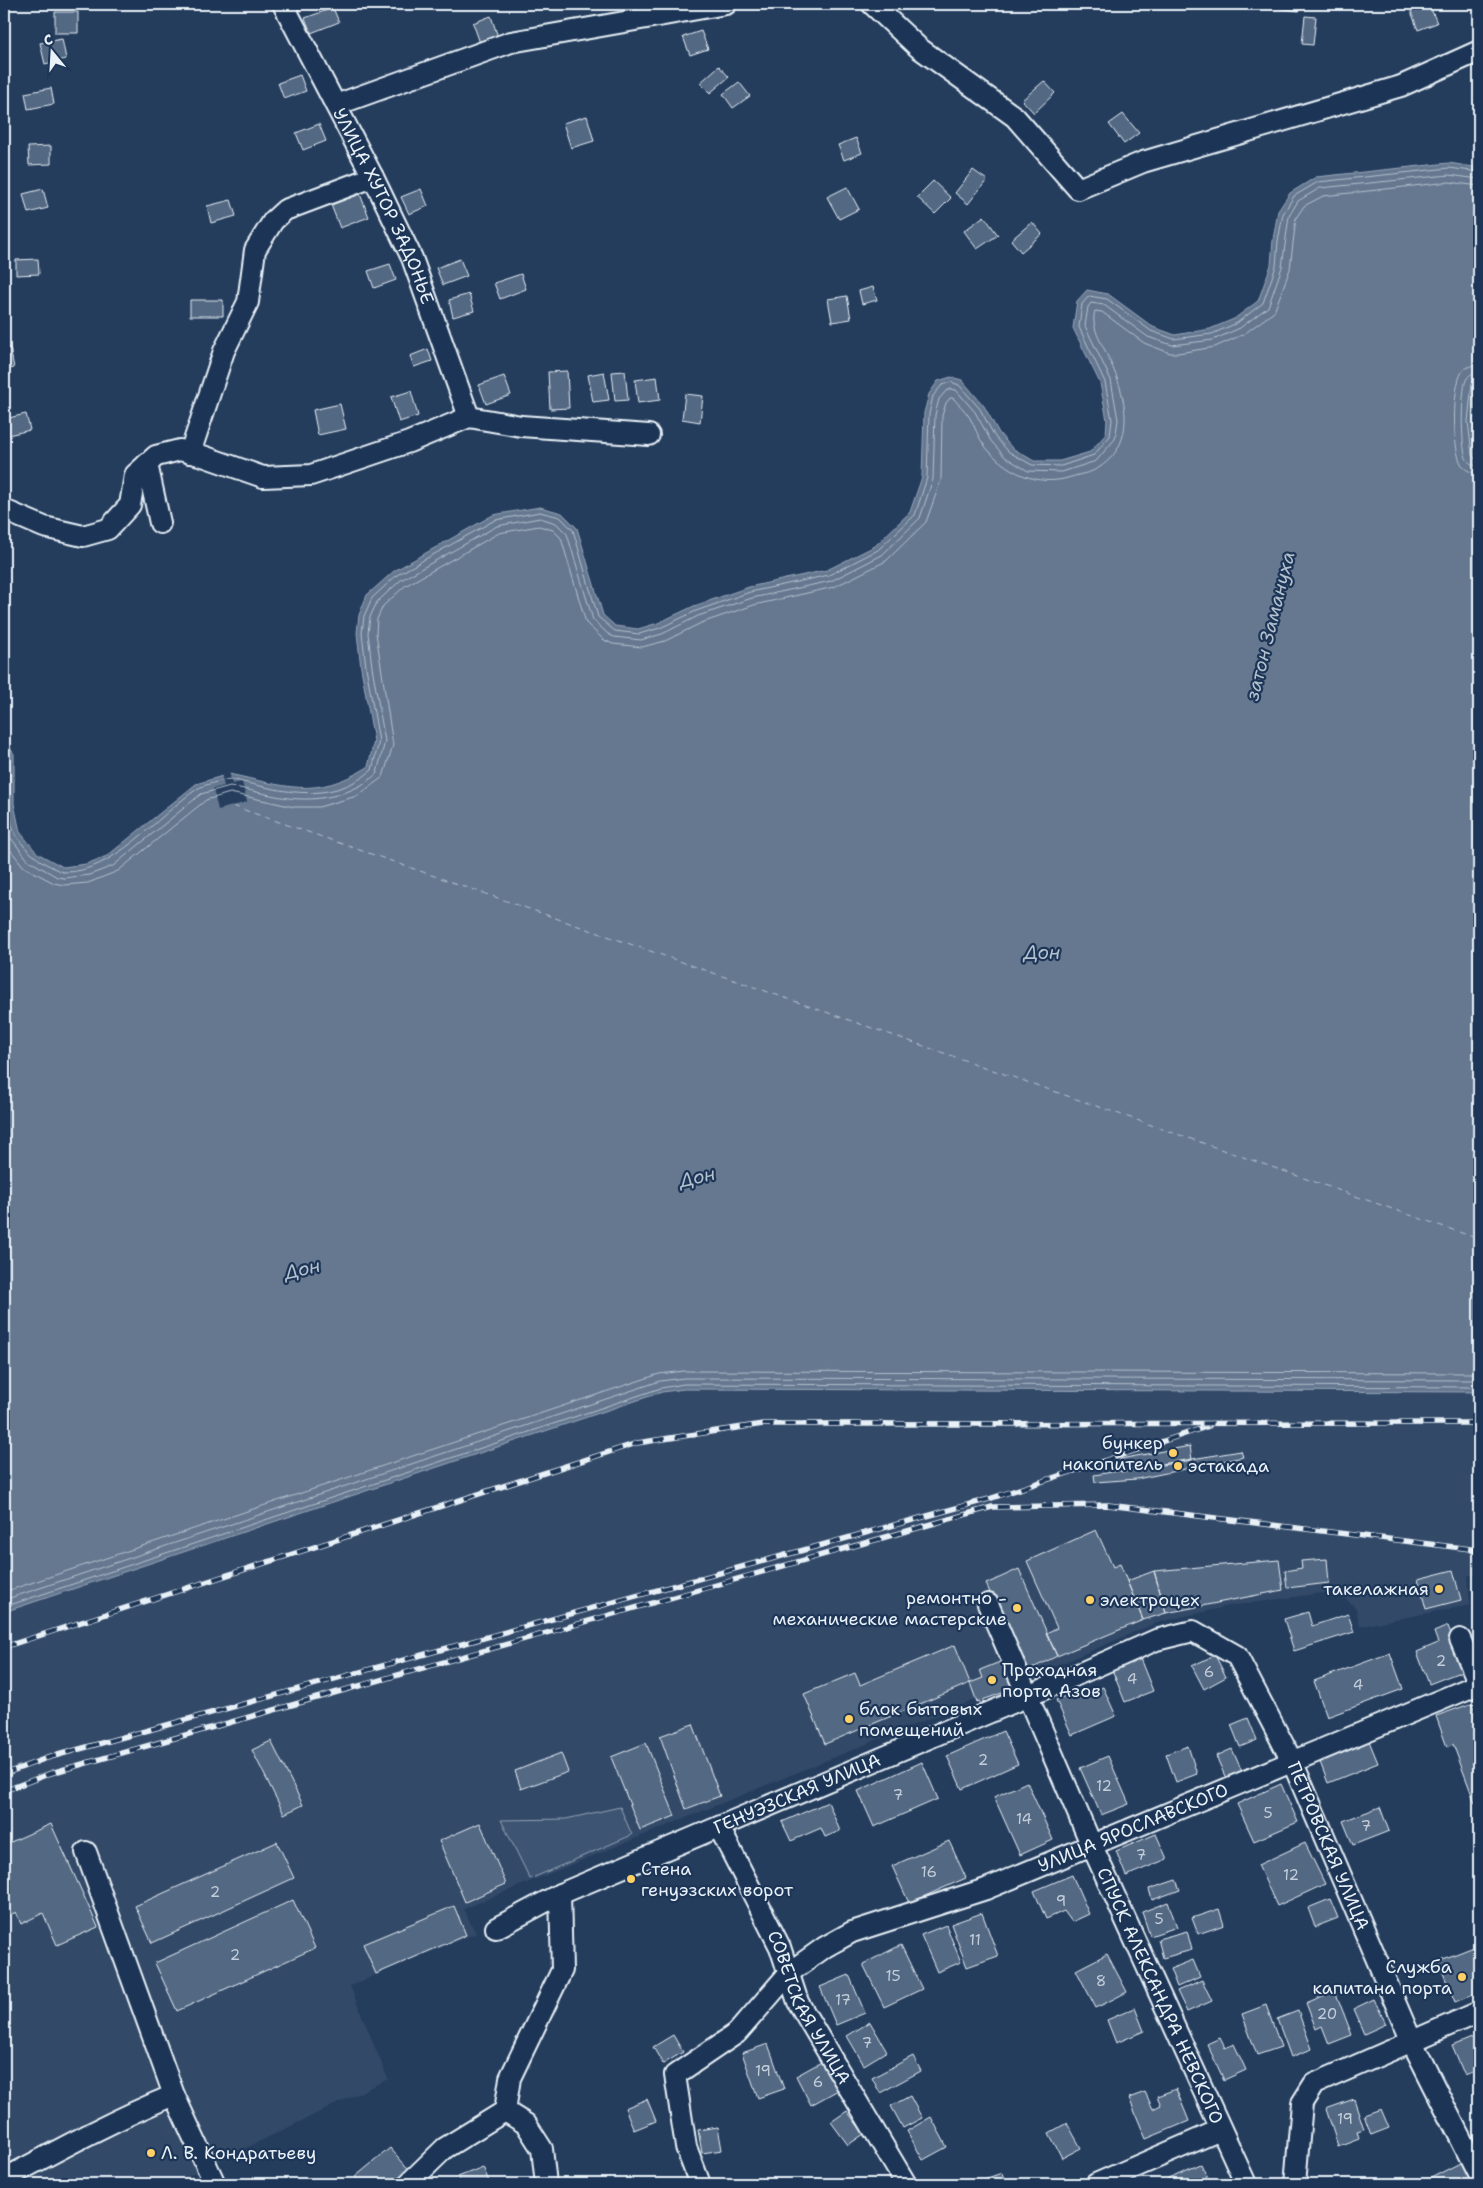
<svg xmlns="http://www.w3.org/2000/svg" width="1483" height="2188" viewBox="0 0 1483 2188" font-family="'Shantell Sans',sans-serif">
  <style>
    .built { fill: #334a68 }
    .green { fill: #3e5472; stroke: #93a2b5 }
    .water { fill: #657890; stroke: #99a8ba }
    .pier { fill: #253d5d }
    .lines { fill: none; stroke-linecap: round; stroke-linejoin: round }
    .shore { stroke: #b4c1ce; stroke-width: 1 }
    .ferry { stroke: #b4c1ce; stroke-width: 1; stroke-dasharray: 6 5; stroke-linecap: butt }
    .building { fill: #536782; stroke: #e8f1f8 }
    .minor-casing { stroke: #e8f1f8; stroke-width: 24 }
    .minor { stroke: #1d3557; stroke-width: 20 }
    .rail-casing { stroke: #e8f1f8; stroke-width: 5.5 }
    .rail { stroke: #1d3557; stroke-width: 4; stroke-dasharray: 11; stroke-linecap: butt }
    .poi-dot { fill: #ffd166; stroke: #1d3557; stroke-width: 2 }
    .labels { text-anchor: middle; dominant-baseline: central; stroke-width: 4.5; stroke-linejoin: round; paint-order: stroke }
    .number-label { font-size: 15px; fill: #c3ceda }
    .street-label { font-size: 18px; fill: #e8f1f8; stroke: #1d3557 }
    .poi-label { font-size: 18px; fill: #e8f1f8; stroke: #1d3557; text-anchor: start }
    .water-label { font-size: 19px; font-style: italic; fill: #b4c1ce; stroke: #1d3557 }
  </style>
  <rect width="100%" height="100%" fill="#253d5d"/>
  <filter id="ink" filterUnits="userSpaceOnUse"><feTurbulence type="fractalNoise" baseFrequency=".02" numOctaves="2"/><feDisplacementMap in="SourceGraphic" scale="10" xChannelSelector="R" yChannelSelector="G"/><feConvolveMatrix kernelMatrix="1 2 1 2 8 2 1 2 1" color-interpolation-filters="sRGB"/></filter>
  <g filter="url(#ink)">
    <path class="built" d="M684,1389L1479,1392V1576L1468,1575L1470,1605L1360,1626L1356,1608L1337,1591L1229,1606L1156,1623L1011,1685L463,1909L476,1933L350,1986L388,2079L188,2176L180,2184H4V1612L662,1392Z"/>
    <path class="green" d="M620,1807L632,1835L530,1879L501,1820L566,1819Z"/>
    <path class="water" d="M1449,163L1479,168V374L1473,421L1479,474V1392L684,1389L662,1392L4,1612V739L14,754V804L20,832L37,853L63,867L86,864L107,856L196,784L229,774C286,786 314,800 368,767L374,741L361,668L357,633L359,615L367,595L394,571L493,515L540,507L562,513L577,528L603,615L615,626L638,629L658,623L694,606L749,587L827,570L875,546L910,512L922,477L924,413L929,394L938,381L951,377L962,380L984,406L999,433L1012,448L1034,461H1060L1090,452L1106,434L1107,420L1100,383L1073,328L1077,301L1087,290L1108,294L1153,327L1175,335L1210,329L1234,319L1258,301L1271,265L1273,240L1278,211L1290,193L1316,177Z"/>
    <path class="pier" d="M229,771L232,784L242,782L247,802L218,810L213,789L224,786L221,773Z"/>
    <g class="lines">
      <path class="shore" d="M1479,364C1472,365 1466,367 1462,372C1452,386 1452,452 1462,465C1466,471 1472,473 1479,473
        M1479,372C1474,372 1469,374 1466,380C1461,393 1461,444 1466,458C1469,464 1474,466 1479,466
        M1479,378L1475,379L1472,383L1468,421L1472,455L1475,459L1479,460
        M4,746C18,769 1,809 16,835C23,847 34,857 46,864C51,866 58,871 63,872C113,874 158,815 197,789C206,784 220,781 230,779C279,790 328,807 372,770L379,741L366,667L362,633L364,616L372,598L397,575L495,520L540,512L560,517L573,530L598,617L615,631L639,634L660,628L696,611L750,592L829,575L878,550L915,515L927,478L929,414L933,396L942,385L951,382L959,385L980,409L995,437L1009,452L1032,465L1061,466L1094,455L1110,436L1112,420L1105,382L1079,327L1082,304L1089,296L1107,299L1151,331L1174,339L1212,334L1237,323L1263,303L1276,266L1278,241L1283,214L1294,196L1318,182L1449,168L1479,172
        M4,811L10,837L28,860L57,877L64,878L89,875L113,866L201,794L230,786C270,794 299,806 340,794C353,790 368,783 377,773L385,741L372,667L368,633L370,617L377,602L401,580L497,526L540,518L556,523L567,534L593,620L608,634L614,637L641,640L662,634L698,616L752,598L831,581L882,555L920,518L933,479L935,415L939,399L946,391L951,389L956,390L975,412L991,441L1005,457L1028,471L1062,472L1096,461L1115,439L1118,420L1111,380L1085,326L1088,307L1091,303L1104,305L1148,337L1172,345L1213,340L1240,328L1268,307L1282,267L1289,216L1298,201L1320,188L1449,175L1479,179
        M4,842L24,867L54,883L64,885L88,883L118,871L206,800L230,793L294,807H319L357,796L383,777L393,745L376,633L377,619L383,606L405,586L499,533L539,526L553,530L561,538L586,623L604,640L613,644L642,647L665,641L701,623L754,605L834,587L886,561L926,522L941,480L942,416L946,403L950,398H953C958,404 966,411 970,418C975,427 978,437 984,445C1005,472 1038,488 1071,477C1080,474 1092,473 1100,467C1139,441 1125,392 1108,357C1102,343 1090,327 1095,311L1102,312L1144,343L1170,353H1178L1215,347L1244,334L1274,312L1290,269L1296,218L1304,206L1323,196L1449,182L1479,186
        M4,1592L659,1374L684,1371L1479,1373
        M4,1600L660,1381L684,1378L1479,1380
        M4,1607L661,1388L684,1384L1479,1387"/>
      <path class="ferry" d="M233,806L1479,1239"/>
    </g>
    <path class="building" d="M1269,4H1300L1299,11L1268,7Z
      M1415,4H1429L1437,23L1418,30L1409,6Z
      M333,8L339,22L311,33L305,18Z
      M55,12H78V33H55Z
      M491,16L498,37L480,43L473,23Z
      M1305,16L1316,17L1313,45L1302,44Z
      M701,31L708,49L690,55L683,37Z
      M62,39L66,59L45,64L40,43Z
      M719,66L729,77L710,93L700,83Z
      M300,75L306,91L284,99L278,83Z
      M1044,81L1055,93L1034,113L1022,100Z
      M739,82L750,96L733,108L723,94Z
      M51,88L54,104L28,109L25,93Z
      M1123,114L1139,133L1124,144L1109,124Z
      M587,116L594,141L571,148L563,123Z
      M319,124L326,141L303,150L296,133Z
      M856,138L862,153L844,160L838,145Z
      M51,146V164L29,165L28,147Z
      M973,170L987,180L968,204L955,193Z
      M933,181L951,198L935,214L917,197Z
      M847,187L859,209L839,219L827,197Z
      M43,189L48,208L28,213L23,194Z
      M421,189L428,206L409,214L401,197Z
      M360,194L369,217L340,228L331,205Z
      M231,200L236,216L211,223L207,206Z
      M984,216L998,235L977,249L964,231Z
      M1032,222L1042,234L1021,252L1011,240Z
      M38,259L39,274L16,275V260Z
      M460,259L467,276L443,285L436,268Z
      M390,264L396,280L374,288L368,271Z
      M521,274L526,289L500,299L494,283Z
      M873,287L877,300L862,304L859,291Z
      M469,294L474,311L453,317L449,300Z
      M847,296L851,319L832,322L828,299Z
      M190,300H223V316H190Z
      M10,348L14,368L4,370V350Z
      M428,349L432,361L414,367L410,356Z
      M567,371L569,408L550,409L548,372Z
      M625,371L628,400L615,401L612,372Z
      M604,372L609,400L593,402L588,375Z
      M504,376L511,395L486,404L479,385Z
      M657,377L660,400L638,403L635,380Z
      M411,391L418,416L399,422L391,397Z
      M685,394L703,396L700,422L682,419Z
      M340,404L346,429L318,435L313,410Z
      M26,414L30,430L4,436V419Z
      M1190,1446L1192,1460L1121,1472L1120,1459Z
      M1241,1451L1243,1457L1137,1479L1095,1482L1094,1475Z
      M1096,1530L1113,1567L1120,1564L1143,1620L1057,1656L1046,1633L1057,1628L1027,1561Z
      M1327,1559L1329,1583L1287,1588L1285,1571L1302,1568L1301,1561Z
      M1279,1560L1283,1590L1166,1613L1154,1571Z
      M1019,1569L1057,1656L1027,1671L986,1584Z
      M1453,1570L1461,1600L1426,1609L1418,1579Z
      M1154,1571L1166,1613L1143,1620L1127,1581Z
      M1308,1612L1312,1626L1348,1614L1354,1632L1294,1651L1284,1619Z
      M1448,1626L1465,1670L1429,1684L1417,1652L1438,1643L1434,1632Z
      M955,1645L970,1683L825,1744L804,1694L855,1673L860,1685Z
      M1390,1653L1403,1689L1327,1717L1314,1681Z
      M1215,1655L1226,1677L1204,1689L1192,1666Z
      M1139,1656L1153,1691L1125,1702L1111,1667Z
      M1005,1660L1016,1688L977,1702L970,1683L983,1678L980,1670Z
      M1103,1687L1116,1716L1072,1735L1056,1700L1076,1691L1079,1698Z
      M1473,1703L1479,1721V1802L1475,1803L1453,1744L1447,1747L1436,1716Z
      M1248,1718L1257,1740L1240,1747L1231,1725Z
      M693,1724L720,1796L686,1809L660,1736Z
      M1003,1731L1018,1764L962,1789L947,1756Z
      M271,1741L303,1805L284,1814L252,1750Z
      M1369,1741L1378,1763L1328,1783L1320,1762Z
      M646,1743L675,1816L640,1830L611,1757Z
      M1188,1746L1197,1774L1176,1782L1166,1754Z
      M1232,1749L1244,1776L1228,1783L1216,1756Z
      M561,1753L568,1772L521,1789L515,1771Z
      M1108,1756L1129,1804L1101,1815L1080,1768Z
      M922,1762L938,1799L874,1827L858,1791Z
      M1027,1782L1053,1840L1020,1855L994,1797Z
      M1281,1784L1298,1822L1254,1841L1237,1804Z
      M828,1802L840,1831L825,1837L821,1828L791,1841L782,1822Z
      M1380,1807L1389,1831L1353,1845L1343,1821Z
      M480,1823L506,1884L465,1902L439,1841Z
      M51,1824L98,1927L57,1945L43,1913L21,1924L16,1912L4,1918V1845Z
      M1156,1834L1167,1859L1126,1876L1116,1851Z
      M949,1841L966,1878L909,1903L892,1866Z
      M277,1842L294,1878L152,1943L135,1906Z
      M1305,1843L1325,1884L1277,1906L1258,1865Z
      M1072,1875L1089,1914L1072,1922L1064,1911L1046,1919L1034,1891Z
      M1176,1880L1180,1890L1152,1900L1149,1889Z
      M1330,1899L1338,1918L1315,1927L1308,1908Z
      M293,1900L315,1948L177,2011L155,1963Z
      M1168,1902L1177,1927L1150,1936L1142,1912Z
      M454,1906L466,1935L376,1974L363,1944Z
      M1219,1909L1224,1925L1198,1934L1192,1918Z
      M982,1913L998,1956L967,1967L951,1924Z
      M946,1925L961,1962L937,1972L921,1935Z
      M1187,1931L1192,1950L1163,1958L1158,1939Z
      M901,1945L922,1989L884,2007L863,1964Z
      M1479,1945V1992L1455,2002L1438,1961Z
      M1107,1954L1127,1992L1096,2008L1076,1970Z
      M1193,1960L1200,1977L1177,1987L1170,1969Z
      M849,1975L865,2013L836,2025L820,1987Z
      M1202,1980L1212,2001L1187,2012L1177,1991Z
      M1335,1991L1352,2035L1329,2044L1322,2026L1316,2029L1306,2003Z
      M1374,1999L1386,2024L1364,2034L1353,2009Z
      M1266,2005L1281,2047L1257,2055L1242,2014Z
      M1135,2008L1144,2031L1116,2043L1107,2020Z
      M1298,2011L1312,2049L1291,2057L1277,2019Z
      M870,2022L887,2051L864,2065L847,2036Z
      M673,2035L683,2052L663,2064L653,2047Z
      M1479,2035V2070L1465,2076L1452,2046Z
      M1220,2038L1225,2048L1234,2044L1246,2070L1224,2080L1207,2044Z
      M768,2044L784,2089L758,2098L742,2053Z
      M913,2056L921,2071L880,2093L872,2078Z
      M825,2060L840,2089L811,2105L796,2076Z
      M1176,2089L1189,2121L1146,2139L1129,2098L1145,2092L1153,2109L1161,2105L1157,2096Z
      M910,2096L922,2118L903,2128L891,2106Z
      M647,2099L656,2121L634,2130L625,2108Z
      M1354,2099L1364,2129L1357,2131L1359,2138L1338,2146L1326,2109Z
      M1381,2109L1389,2128L1371,2135L1364,2115Z
      M847,2111L864,2134L848,2145L831,2122Z
      M931,2117L947,2147L923,2160L907,2131Z
      M1067,2123L1081,2148L1062,2158L1049,2133Z
      M718,2127L722,2150L702,2153L698,2130Z
      M390,2148L412,2173L398,2184H361L355,2177Z
      M1462,2162L1474,2184H1429L1427,2180Z
      M1201,2164L1210,2184H1170L1168,2178Z
      M483,2167L490,2184H461L458,2177Z
      M1002,2173L1006,2184H983L981,2180Z"/>
    <g class="lines">
      <defs>
        <g id="minor">
          <path id="s1" d="M283,4L373,177L412,258L469,417"/>
          <path d="M872,4L919,48L1015,117L1078,189L1143,162L1401,86L1479,51"/>
          <path d="M336,105L511,42L726,4"/>
          <path d="M190,453L224,351L248,302L255,250L273,221L285,210L373,177"/>
          <path d="M147,464L160,523"/>
          <path d="M4,510L44,527L83,536L108,529L130,505L135,475L156,456L180,450L203,456L263,477L311,475L409,442L469,417L521,426L649,435"/>
          <path id="s2" d="M988,1604L1092,1846L1246,2184"/>
          <path d="M1460,1639L1479,1684"/>
          <path id="s3" d="M719,1827L780,1947L798,2002L906,2184"/>
          <path d="M86,1852L174,2095L215,2184"/>
          <path id="s4" d="M496,1928L560,1894L1026,1697L1156,1640L1193,1631L1237,1656L1292,1761L1412,2042L1479,2175"/>
          <path d="M505,2111L510,2078L562,1970L560,1894"/>
          <path d="M505,2111L526,2124L542,2149L546,2184"/>
          <path d="M4,2179C60,2149 115,2119 174,2095"/>
          <path d="M408,2184L445,2148L505,2111"/>
          <path id="s5" d="M700,2184L686,2147L675,2075L737,2033L790,1972L825,1947L852,1932L986,1889L1479,1684"/>
          <path d="M1096,2184L1220,2130"/>
          <path d="M1295,2184L1302,2103L1314,2084L1479,2012"/>
        </g>
      </defs>
      <use href="#minor" class="minor-casing"/>
      <use href="#minor" class="minor"/>
      <defs>
        <path id="rail" d="M4,1647L637,1443L763,1424L1479,1423
          M4,1774L47,1758L989,1499L1209,1426
          M4,1791L51,1773L992,1507L1108,1505L1479,1550"/>
      </defs>
      <use href="#rail" class="rail-casing"/>
      <use href="#rail" class="rail"/>
    </g>
  </g>
  <g class="poi-dot">
    <circle cx="1173" cy="1453" r="5"/>
    <circle cx="1178" cy="1466" r="5"/>
    <circle cx="1439" cy="1589" r="5"/>
    <circle cx="1090" cy="1600" r="5"/>
    <circle cx="1017" cy="1608" r="5"/>
    <circle cx="992" cy="1680" r="5"/>
    <circle cx="849" cy="1719" r="5"/>
    <circle cx="631" cy="1879" r="5"/>
    <circle cx="1462" cy="1977" r="5"/>
    <circle cx="151" cy="2153" r="5"/>
  </g>
  <g class="labels">
    <g class="number-label">
      <text x="1441" y="1661">2</text>
      <text x="1209" y="1672">6</text>
      <text x="1132" y="1679">4</text>
      <text x="1358" y="1685">4</text>
      <text x="983" y="1760">2</text>
      <text x="1104" y="1786">12</text>
      <text x="898" y="1795">7</text>
      <text x="1268" y="1813">5</text>
      <text x="1024" y="1819">14</text>
      <text x="1366" y="1826">7</text>
      <text x="1141" y="1855">7</text>
      <text x="929" y="1872">16</text>
      <text x="1291" y="1875">12</text>
      <text x="215" y="1892">2</text>
      <text x="1061" y="1901">9</text>
      <text x="1159" y="1919">5</text>
      <text x="975" y="1940">11</text>
      <text x="235" y="1955">2</text>
      <text x="893" y="1976">15</text>
      <text x="1101" y="1981">8</text>
      <text x="843" y="2000">17</text>
      <text x="1327" y="2014">20</text>
      <text x="867" y="2043">7</text>
      <text x="763" y="2071">19</text>
      <text x="818" y="2082">6</text>
      <text x="1345" y="2119">19</text>
    </g>
    <g class="street-label">
      <text stroke="none"><textPath href="#s1" startOffset="226">УЛИЦА ХУТОР ЗАДОНЬЕ</textPath></text>
      <text stroke="none"><textPath href="#s4" startOffset="330">ГЕНУЭЗСКАЯ УЛИЦА</textPath></text>
      <text stroke="none"><textPath href="#s5" startOffset="642">УЛИЦА ЯРОСЛАВСКОГО</textPath></text>
      <text stroke="none"><textPath href="#s4" startOffset="1020">ПЕТРОВСКАЯ УЛИЦА</textPath></text>
      <text stroke="none"><textPath href="#s2" startOffset="428">СПУСК АЛЕКСАНДРА НЕВСКОГО</textPath></text>
      <text stroke="none"><textPath href="#s3" startOffset="202">СОВЕТСКАЯ УЛИЦА</textPath></text>
    </g>
    <g class="poi-label">
      <text x="1163" y="1443" text-anchor="end">бункер<tspan x="1163" dy="21">накопитель</tspan></text>
      <text x="1188" y="1466">эстакада</text>
      <text x="1429" y="1589" text-anchor="end">такелажная</text>
      <text x="1007" y="1598" text-anchor="end">ремонтно -<tspan x="1007" dy="21">механические мастерские</tspan></text>
      <text x="1100" y="1600">электроцех</text>
      <text x="1002" y="1670">Проходная<tspan x="1002" dy="21">порта Азов</tspan></text>
      <text x="859" y="1709">блок бытовых<tspan x="859" dy="21">помещений</tspan></text>
      <text x="641" y="1869">Стена<tspan x="641" dy="21">генуэзских ворот</tspan></text>
      <text x="1452" y="1967" text-anchor="end">Служба<tspan x="1452" dy="21">капитана порта</tspan></text>
      <text x="161" y="2153">Л. В. Кондратьеву</text>
    </g>
    <g class="water-label">
      <text transform="translate(1270 626) rotate(-76)">затон Замануха</text>
      <text x="1042" y="952">Дон</text>
      <text transform="translate(697 1177) rotate(-13)">Дон</text>
      <text transform="translate(302 1269) rotate(-13)">Дон</text>
    </g>
  </g>
  <rect width="1483" height="2188" fill="none" stroke="#1d3557" stroke-width="20"/>
  <rect x="10" y="10" width="1463" height="2168" fill="none" stroke="#e8f1f8" stroke-width="2" filter="url(#ink)"/>
  <g transform="translate(52 52) rotate(342)" stroke="#1d3557" stroke-width="4" paint-order="stroke">
  <path d="M0-4L9 19L0 12L-9 19Z" fill="#e8f1f8"/>
  <text y="-8" font-size="14" font-weight="bold" text-anchor="middle" fill="#e8f1f8">С</text>
  </g>
</svg>
